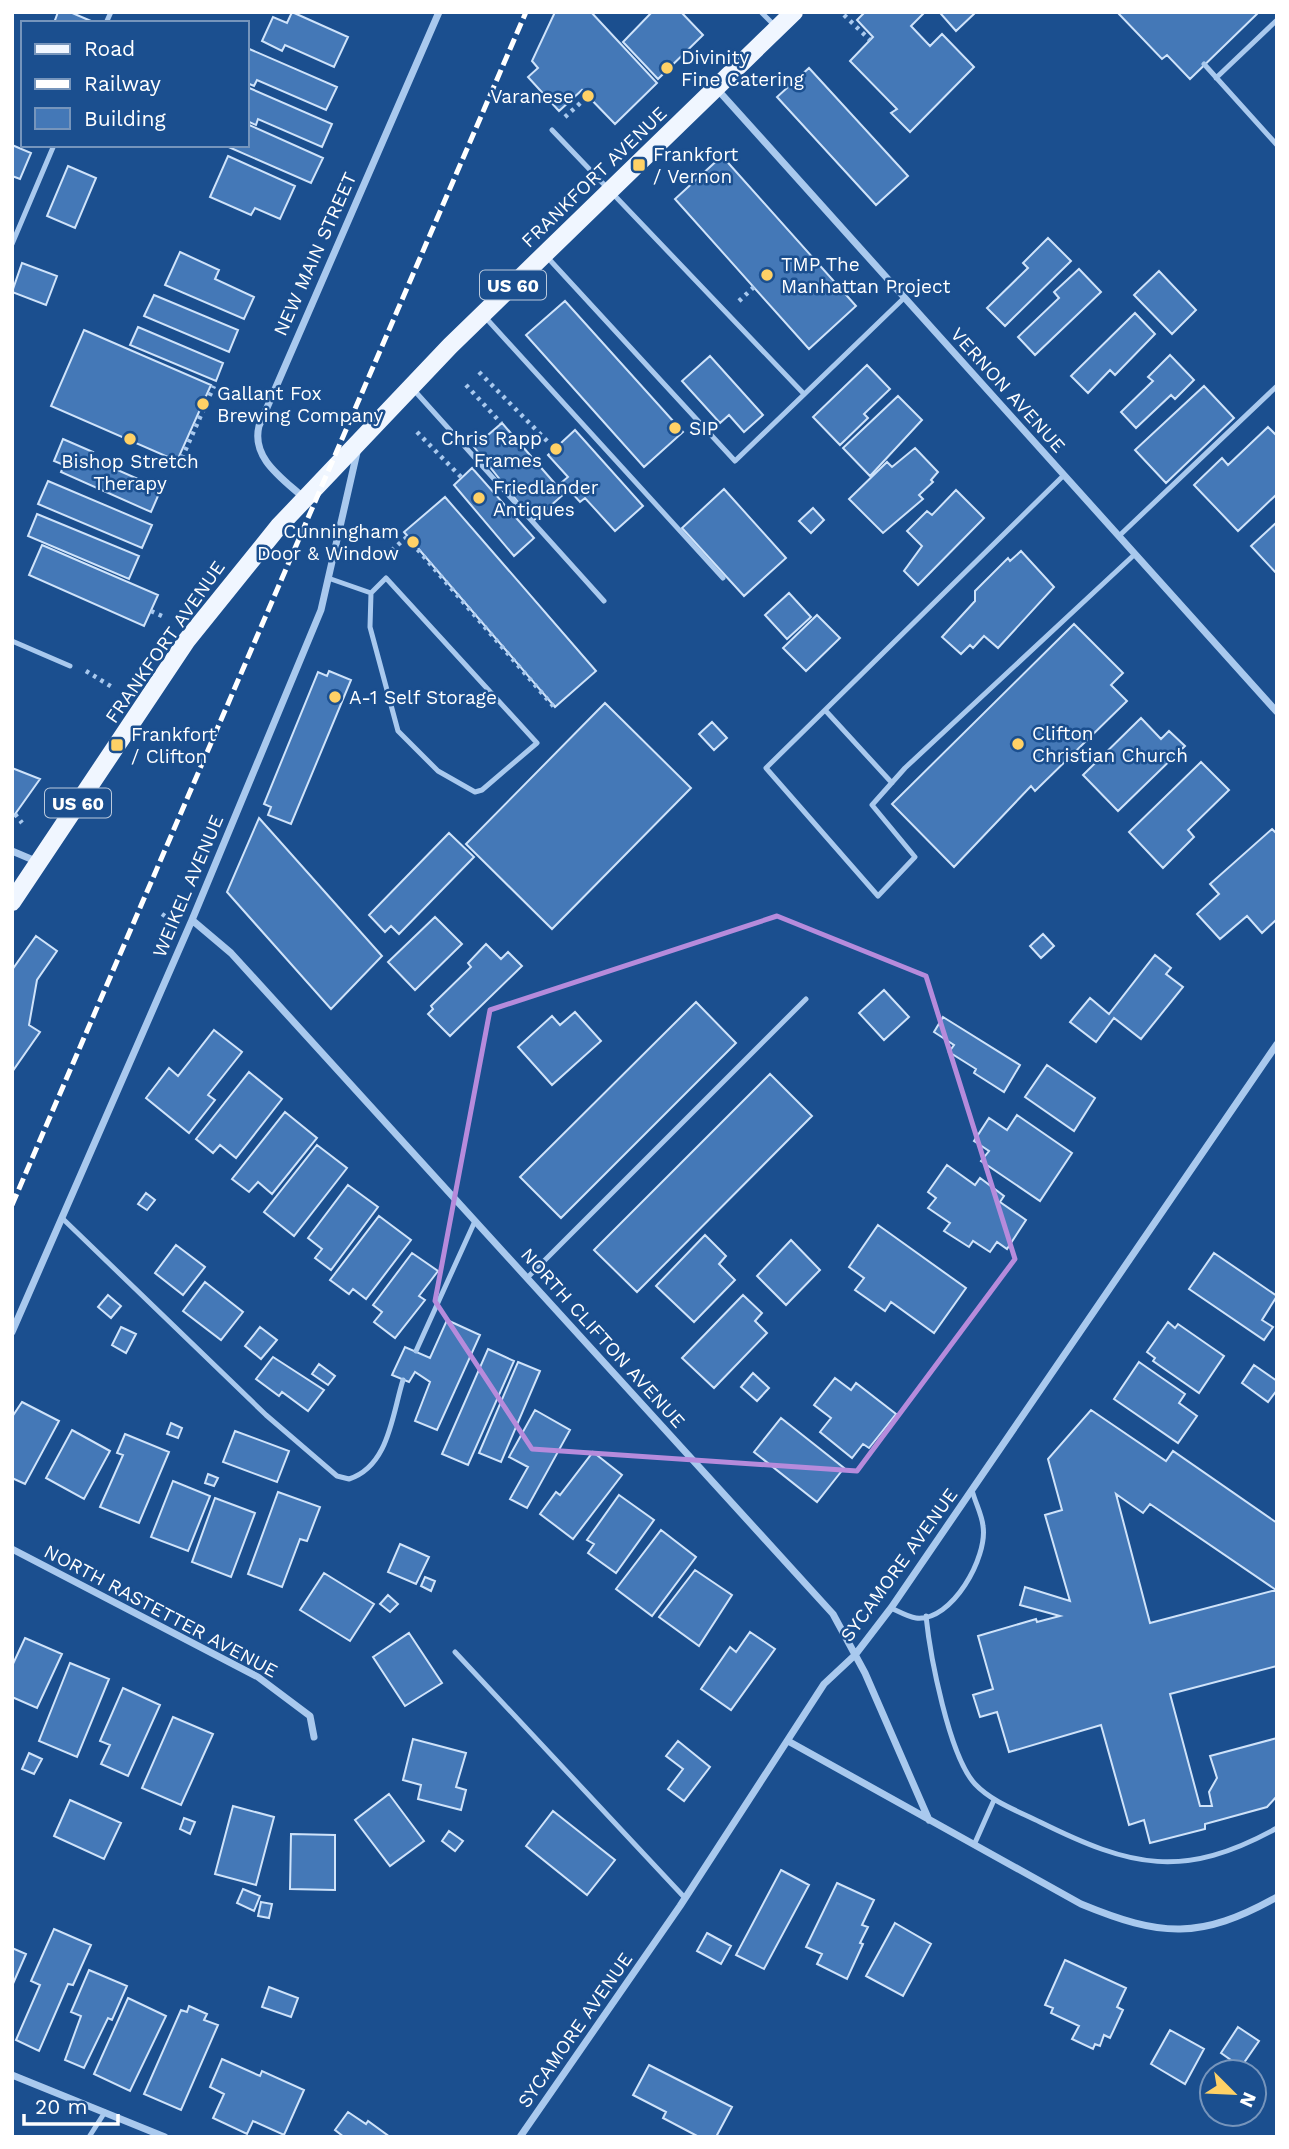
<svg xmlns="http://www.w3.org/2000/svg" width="1289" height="2149" viewBox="0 0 1289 2149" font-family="'Work Sans',sans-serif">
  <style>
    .building { fill: #4478b7; stroke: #cfe3fa; stroke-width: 2; fill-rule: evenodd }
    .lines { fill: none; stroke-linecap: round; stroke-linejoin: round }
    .path { stroke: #a9c9ee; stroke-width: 4.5; stroke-dasharray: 3.5 5; stroke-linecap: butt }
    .lane { stroke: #a9c9ee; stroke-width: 5 }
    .street { stroke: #a9c9ee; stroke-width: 7 }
    .primary { stroke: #f0f6ff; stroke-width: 18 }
    .rail { stroke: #fff; stroke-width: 5; stroke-dasharray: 12 5; stroke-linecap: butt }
    .marked { fill: none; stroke: #b68bdc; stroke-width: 5; stroke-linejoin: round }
    .poi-dot { fill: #ffd166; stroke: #1b4f8f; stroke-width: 2.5 }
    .labels { text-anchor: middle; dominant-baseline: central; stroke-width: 5; stroke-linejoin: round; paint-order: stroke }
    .shield { fill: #1b4f8f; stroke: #bbcadd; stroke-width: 2 }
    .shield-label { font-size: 18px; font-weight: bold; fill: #fff }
    .poi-label { font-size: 19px; fill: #fff; stroke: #1b4f8f; text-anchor: start }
    .street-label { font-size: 19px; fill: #fff; stroke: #1b4f8f }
  </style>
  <rect width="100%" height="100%" fill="#1b4f8f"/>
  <path class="building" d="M58,12H70L91,21L54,23Z
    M292,12L348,37L334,67L285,45L282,51L262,41L273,17L287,23Z
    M555,12H591L657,83L615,124L582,90L559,111L528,77L538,68L532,61Z
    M652,12H681L703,35L658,79L623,42Z
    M865,12H925L911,26L930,46L942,34L974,67L910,132L891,113L897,109L850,61L873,37L857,20Z
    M944,12H976L956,31L941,14Z
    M1117,12H1259L1190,79L1167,55L1162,59Z
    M247,48L337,87L326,110L257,80L254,86L247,83Z
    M809,68L908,176L876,205L777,97Z
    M247,87L332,124L322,147L258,119L256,125L247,121Z
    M247,124L323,158L311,183L224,145H247Z
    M12,145L31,153L20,179L12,176Z
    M228,156L295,186L280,219L255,208L251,215L210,197Z
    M722,156L856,306L809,349L675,199Z
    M68,166L96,178L75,228L47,216Z
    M1048,238L1071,261L1005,326L987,308L1028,268L1023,263Z
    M180,252L219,270L215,279L254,297L244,319L165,285Z
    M22,263L57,276L46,305L12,292Z
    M1079,269L1101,292L1035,355L1018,337L1059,298L1054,292Z
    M1159,271L1196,310L1172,334L1134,295Z
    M154,295L238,330L229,352L144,316Z
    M565,301L683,432L644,467L526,335Z
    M1135,313L1155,334L1115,375L1110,370L1088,393L1071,376Z
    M138,327L223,363L216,381L130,345Z
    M84,330L211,385L177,461L51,406Z
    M1170,355L1194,380L1175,399L1171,395L1136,428L1121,412L1153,381L1148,377Z
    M710,356L763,415L744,432L729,415L720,423L682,381Z
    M867,365L890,389L864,414L868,418L840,445L813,417Z
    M1204,386L1234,418L1166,483L1135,450Z
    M898,396L922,420L870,476L843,448Z
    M502,423L564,494L533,521L474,447Z
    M1268,427L1277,436V494L1238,531L1194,485L1222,458L1228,465Z
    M575,430L643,506L615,531L585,498L580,502L562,482L568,477L548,455Z
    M63,439L93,452L90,458L161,489L151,512L61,472L64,465L54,461Z
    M915,448L938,472L931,480L933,482L919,495L923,499L883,533L849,499L887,462L892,467Z
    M472,468L534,538L514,556L454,485Z
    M48,481L152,525L142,548L38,504Z
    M724,489L786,558L744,596L682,528Z
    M956,490L984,518L918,585L904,571L922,546L907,531L927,511L932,515Z
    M445,497L596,671L555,707L404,532Z
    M813,508L824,520L811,533L799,521Z
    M37,514L139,556L129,579L28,536Z
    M1277,522V574L1251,546Z
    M42,545L158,595L144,626L29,575Z
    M1021,551L1054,587L998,648L984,636L973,648L970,645L961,654L942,637L975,601V591L1008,558L1010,561Z
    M789,593L811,617L787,639L765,615Z
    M817,615L840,638L806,671L783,648Z
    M1074,624L1123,673L1111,685L1127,701L1035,791L1031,786L954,867L892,804Z
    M329,671L351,680L291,824L268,815L271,807L264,804L318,672L327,676Z
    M605,703L691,788L552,929L466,844Z
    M1141,718L1161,739L1169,731L1185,746L1118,811L1083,775Z
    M712,722L727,738L714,750L699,734Z
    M1201,762L1229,790L1188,830L1194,837L1163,868L1129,832Z
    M12,768L40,779L13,817H12Z
    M259,818L382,956L331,1009L227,892Z
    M1272,829L1277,834V919L1262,933L1247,916L1220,939L1197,914L1219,894L1210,884Z
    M449,833L474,857L399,934L391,926L385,932L369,915Z
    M435,917L462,944L415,990L388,962Z
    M1043,934L1054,946L1041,958L1030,946Z
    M36,936L57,951L37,980L29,1025L40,1032L12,1072V970Z
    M486,944L501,959L508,952L522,966L450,1036L428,1014L433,1009L431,1006L471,967L468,963Z
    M1155,955L1171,968L1166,974L1183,987L1141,1039L1114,1018L1096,1042L1070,1022L1090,998L1109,1014Z
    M884,990L909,1017L884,1040L859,1013Z
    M696,1002L736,1043L561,1218L520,1177Z
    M575,1012L601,1041L552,1085L518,1047L552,1016L560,1025Z
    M943,1017L1020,1065L1004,1092L974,1073L976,1069L949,1052L954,1045L934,1032Z
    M214,1030L242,1052L208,1095L215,1100L189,1133L146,1098L169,1068L178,1076Z
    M1047,1065L1095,1098L1074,1131L1025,1097Z
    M249,1072L282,1099L236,1158L220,1145L213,1153L196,1139Z
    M770,1074L812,1116L637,1292L594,1250Z
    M285,1112L317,1138L272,1194L258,1182L249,1192L232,1179Z
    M1017,1115L1072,1153L1040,1201L981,1161L989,1151L974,1141L989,1118L1007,1130Z
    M317,1145L347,1168L294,1236L264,1212Z
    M947,1165L975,1185L980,1178L1004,1196L1000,1202L1026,1220L1007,1249L997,1242L990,1252L973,1241L969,1247L944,1231L950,1223L928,1208L936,1198L928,1192Z
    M348,1185L378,1207L331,1270L315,1258L322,1249L308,1238Z
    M146,1193L155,1200L147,1210L138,1204Z
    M379,1216L411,1240L366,1299L353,1289L349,1294L330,1280Z
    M878,1225L966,1288L934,1333L891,1302L885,1311L855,1290L864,1278L849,1267Z
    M705,1235L726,1256L719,1264L735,1280L694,1322L656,1286Z
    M791,1240L820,1270L786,1305L757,1276Z
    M176,1245L205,1267L183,1295L155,1273Z
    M412,1253L438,1271L419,1296L425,1300L395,1338L374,1322L382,1312L373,1305Z
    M1214,1253L1277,1296L1262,1320L1273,1327L1264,1340L1189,1289Z
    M205,1282L243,1312L221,1340L183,1311Z
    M108,1295L121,1306L111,1318L98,1307Z
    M743,1295L762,1313L755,1321L767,1333L714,1388L682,1358Z
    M447,1320L480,1335L437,1430L415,1421L430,1382L415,1372L409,1382L392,1375L405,1347L430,1358Z
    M1168,1322L1175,1328L1178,1324L1224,1356L1199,1393L1153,1361L1155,1358L1147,1352Z
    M121,1327L136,1334L126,1353L112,1345Z
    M260,1327L277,1340L261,1359L245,1346Z
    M488,1349L514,1361L468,1465L442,1454Z
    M273,1357L324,1390L308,1411L282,1392L279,1396L256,1379Z
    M518,1362L540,1371L501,1462L479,1453Z
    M1139,1362L1185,1394L1179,1403L1197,1416L1178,1443L1114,1399Z
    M319,1364L335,1376L328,1385L312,1374Z
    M1254,1365L1277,1381V1390L1268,1402L1242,1383Z
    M753,1373L769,1388L757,1401L741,1387Z
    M835,1378L851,1390L856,1383L896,1414L869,1448L863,1444L852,1458L820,1432L831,1418L814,1405Z
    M22,1402L59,1421L25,1484L12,1478V1417Z
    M535,1410L570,1430L527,1508L510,1499L528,1467L509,1457Z
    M1091,1410L1166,1461L1173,1451L1277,1523V1666L1170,1694L1200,1806H1212L1209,1792L1217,1778L1210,1756L1277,1738V1796L1267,1807L1205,1824V1829L1150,1843L1144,1820L1129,1825L1101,1725L1009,1752L997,1712L980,1717L973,1695L993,1689L978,1636L1036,1619L1037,1622L1060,1616L1020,1605L1025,1587L1070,1601L1045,1515L1062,1510L1048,1459ZM1116,1494L1143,1513L1150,1504L1276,1590L1150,1623Z
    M781,1418L844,1468L817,1502L754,1452Z
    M171,1423L182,1428L178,1438L167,1434Z
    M72,1430L110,1451L84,1499L46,1478Z
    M235,1431L289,1451L277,1482L223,1462Z
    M125,1434L169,1452L139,1523L100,1507L123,1455L117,1453Z
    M593,1452L622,1475L573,1539L540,1514L556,1492L560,1495Z
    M208,1474L218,1478L214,1486L205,1483Z
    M173,1481L210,1496L188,1551L151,1537Z
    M278,1492L320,1507L307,1541L300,1539L282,1587L248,1574Z
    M619,1495L654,1520L616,1573L588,1553L594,1544L587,1540Z
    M215,1498L255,1513L231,1577L192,1562Z
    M661,1530L696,1557L652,1616L616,1589Z
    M400,1544L429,1557L416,1584L388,1572Z
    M695,1570L732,1595L699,1646L659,1617Z
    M324,1573L374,1604L350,1641L300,1610Z
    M425,1577L435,1581L431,1591L421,1586Z
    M388,1595L398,1604L390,1612L380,1604Z
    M750,1632L775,1649L731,1710L701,1689L730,1647L736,1652Z
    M409,1633L442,1683L405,1706L373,1657Z
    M25,1638L62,1654L37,1708L12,1697V1666Z
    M70,1663L109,1679L77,1757L39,1741Z
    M123,1688L160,1705L128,1776L101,1764L110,1745L100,1741Z
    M173,1717L213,1734L181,1805L142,1788Z
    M413,1739L466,1753L456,1787L466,1790L461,1810L418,1799L421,1785L403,1780Z
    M678,1741L710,1767L684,1801L668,1789L683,1769L666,1756Z
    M29,1753L42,1759L34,1774L22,1769Z
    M389,1794L424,1841L390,1866L355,1820Z
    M70,1800L121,1823L104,1859L54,1836Z
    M233,1806L274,1817L256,1885L215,1874Z
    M553,1811L615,1860L587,1895L526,1846Z
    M184,1818L195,1822L190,1834L180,1829Z
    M449,1831L463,1841L455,1851L442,1841Z
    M291,1834L335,1835V1890L290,1889Z
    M781,1870L809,1885L764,1969L736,1955Z
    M837,1883L874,1900L862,1925L868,1927L860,1943L863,1944L847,1979L817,1964L822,1954L806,1947Z
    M243,1889L260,1896L254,1911L237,1903Z
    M261,1902L272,1904L269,1918L258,1916Z
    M895,1923L931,1944L903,1996L866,1976Z
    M54,1929L91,1945L73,1985L68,1984L39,2051L16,2040L40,1985L31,1981Z
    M707,1933L731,1946L721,1964L697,1951Z
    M12,1948L26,1954L12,1986Z
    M1065,1960L1126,1988L1117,2007L1123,2010L1110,2038L1104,2035L1100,2046L1095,2044L1093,2049L1072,2039L1079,2026L1051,2013L1053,2008L1045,2005Z
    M89,1970L127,1986L112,2020L108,2018L84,2068L65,2060L81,2016L71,2012Z
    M269,1987L298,1998L291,2017L262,2007Z
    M128,1998L166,2016L130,2091L94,2074Z
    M189,2006L207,2014L204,2020L218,2025L181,2110L144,2094L181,2010L187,2012Z
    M1238,2027L1259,2041L1241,2067L1221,2053Z
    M1170,2030L1204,2049L1185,2084L1151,2064Z
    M222,2059L260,2076L262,2071L304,2090L284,2135L253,2121L247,2134L213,2118L224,2094L210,2087Z
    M649,2065L732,2107L716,2137H699L663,2118L666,2112L633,2095Z
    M348,2112L366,2124L368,2121L390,2137H344L335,2130Z"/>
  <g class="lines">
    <path class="path" d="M844,15L870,40
      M781,78L789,86
      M565,117L588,96
      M739,301L754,287
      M479,372L555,449
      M466,385L501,423
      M417,432L462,478
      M195,465L181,460L214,386
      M412,543L554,707
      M385,556L407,537L412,542
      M363,557L381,552L385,556
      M151,611L162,616
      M86,671L112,687
      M15,814L22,823
      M162,914L172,921"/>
    <path class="lane" d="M761,12L776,27
      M106,23L111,12
      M1204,64L1277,145
      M1216,78L1277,20
      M552,130L804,394
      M12,244L54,145
      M548,258L735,461L904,298
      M485,317L723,578
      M413,389L604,601
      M1064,475L766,768L878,896L915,857L872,805L905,768L1135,554
      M1119,536L1277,386
      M328,578L371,593
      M386,578L537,743L482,790L475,792L438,771L398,731L370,627L371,593Z
      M12,641L70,666
      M825,710L892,783
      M62,1218L266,1415L337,1476L349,1479C389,1466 392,1415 403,1380
      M527,1278L806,999
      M416,1351L475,1221
      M891,1608C898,1611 908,1617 916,1618C952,1622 988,1557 983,1526C982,1515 975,1502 972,1490
      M926,1616C930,1655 949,1756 975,1784C992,1802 1018,1811 1040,1822C1131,1867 1183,1880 1277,1828
      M455,1652L685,1898
      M974,1845L994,1800
      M89,2137L105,2112"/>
    <path class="street" d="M717,89L1277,712
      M304,498C282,478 251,458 259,426L439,12
      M12,851L38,862
      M192,920L231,953L833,1614L865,1673L929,1820
      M12,1332L192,920L321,610L358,448
      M12,1549L258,1677L310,1716L314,1737
      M788,1741L1081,1904C1161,1937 1200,1940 1277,1897
      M12,2075L165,2137
      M520,2137L680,1906L824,1684L855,1655L891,1608L1277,1044"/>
    <path class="primary" d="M12,902L187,640L279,526L450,346L794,12"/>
    <path class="rail" d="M12,1205L526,12"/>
  </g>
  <path class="marked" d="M777,916L926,976L1015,1259L857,1471L532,1449L435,1301L490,1010Z"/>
  <g class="poi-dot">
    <circle cx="667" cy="68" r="7"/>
    <circle cx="588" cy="96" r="7"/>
    <rect x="632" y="158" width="14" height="14" rx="3.5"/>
    <circle cx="767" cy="275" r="7"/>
    <circle cx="203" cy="404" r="7"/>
    <circle cx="675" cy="428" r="7"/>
    <circle cx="130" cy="439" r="7"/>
    <circle cx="556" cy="449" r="7"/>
    <circle cx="479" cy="498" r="7"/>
    <circle cx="413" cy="542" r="7"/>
    <circle cx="335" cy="697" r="7"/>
    <circle cx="1018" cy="744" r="7"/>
    <rect x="110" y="738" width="14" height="14" rx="3.5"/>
  </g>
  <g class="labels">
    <g class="shield">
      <rect x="480" y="270.5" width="66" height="29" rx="5"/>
      <rect x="45" y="788.5" width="66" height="29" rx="5"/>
    </g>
    <g class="shield-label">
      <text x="513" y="285">US 60</text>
      <text x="78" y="803">US 60</text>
    </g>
    <g class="poi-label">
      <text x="681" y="57">Divinity<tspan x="681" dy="22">Fine Catering</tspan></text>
      <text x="574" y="96" text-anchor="end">Varanese</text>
      <text x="653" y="154">Frankfort<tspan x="653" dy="22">/ Vernon</tspan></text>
      <text x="781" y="264">TMP The<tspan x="781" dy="22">Manhattan Project</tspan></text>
      <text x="217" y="393">Gallant Fox<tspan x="217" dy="22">Brewing Company</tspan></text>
      <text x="689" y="428">SIP</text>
      <text x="542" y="438" text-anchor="end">Chris Rapp<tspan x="542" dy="22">Frames</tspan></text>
      <text x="130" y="461" text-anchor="middle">Bishop Stretch<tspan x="130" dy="22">Therapy</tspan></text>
      <text x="493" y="487">Friedlander<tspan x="493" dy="22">Antiques</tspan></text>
      <text x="399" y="531" text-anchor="end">Cunningham<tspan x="399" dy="22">Door &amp; Window</tspan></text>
      <text x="349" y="697">A-1 Self Storage</text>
      <text x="1032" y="733">Clifton<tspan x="1032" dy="22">Christian Church</tspan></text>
      <text x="131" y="734">Frankfort<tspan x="131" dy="22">/ Clifton</tspan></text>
    </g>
    <g class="street-label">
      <text transform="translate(594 177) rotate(-44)">FRANKFORT AVENUE</text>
      <text transform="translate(315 254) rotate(-66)">NEW MAIN STREET</text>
      <text transform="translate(1008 390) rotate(48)">VERNON AVENUE</text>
      <text transform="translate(165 642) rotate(-55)">FRANKFORT AVENUE</text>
      <text transform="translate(188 886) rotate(-67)">WEIKEL AVENUE</text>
      <text transform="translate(603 1338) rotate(48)">NORTH CLIFTON AVENUE</text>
      <text transform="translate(899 1565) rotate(-54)">SYCAMORE AVENUE</text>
      <text transform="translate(161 1611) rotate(28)">NORTH RASTETTER AVENUE</text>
      <text transform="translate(575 2030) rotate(-55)">SYCAMORE AVENUE</text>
    </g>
  </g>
  <rect width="1289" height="2149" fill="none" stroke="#ffffff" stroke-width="28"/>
  <rect x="21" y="21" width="228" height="126" fill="#1b4f8f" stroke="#7695bc" stroke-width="2"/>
  <rect x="35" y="44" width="35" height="10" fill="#f0f6ff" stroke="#7695bc" stroke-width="2"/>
  <text x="84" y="56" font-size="21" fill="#ffffff">Road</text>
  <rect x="35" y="79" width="35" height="10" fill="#ffffff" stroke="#7695bc" stroke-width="2"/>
  <text x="84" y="91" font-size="21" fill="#ffffff">Railway</text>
  <rect x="35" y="108" width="35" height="21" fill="#4478b7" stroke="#7695bc" stroke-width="2"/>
  <text x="84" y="126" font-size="21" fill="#ffffff">Building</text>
  <g transform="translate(1233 2093) rotate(114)"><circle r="33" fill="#1b4f8f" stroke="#7695bc" stroke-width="2"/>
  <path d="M0-5L12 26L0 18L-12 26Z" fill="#ffd166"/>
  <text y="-10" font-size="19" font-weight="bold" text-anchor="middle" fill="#ffffff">N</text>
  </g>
  <path d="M24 2114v10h94v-10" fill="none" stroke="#ffffff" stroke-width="3.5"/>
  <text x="35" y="2114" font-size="21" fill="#ffffff" stroke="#1b4f8f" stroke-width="5" paint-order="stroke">20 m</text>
</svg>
